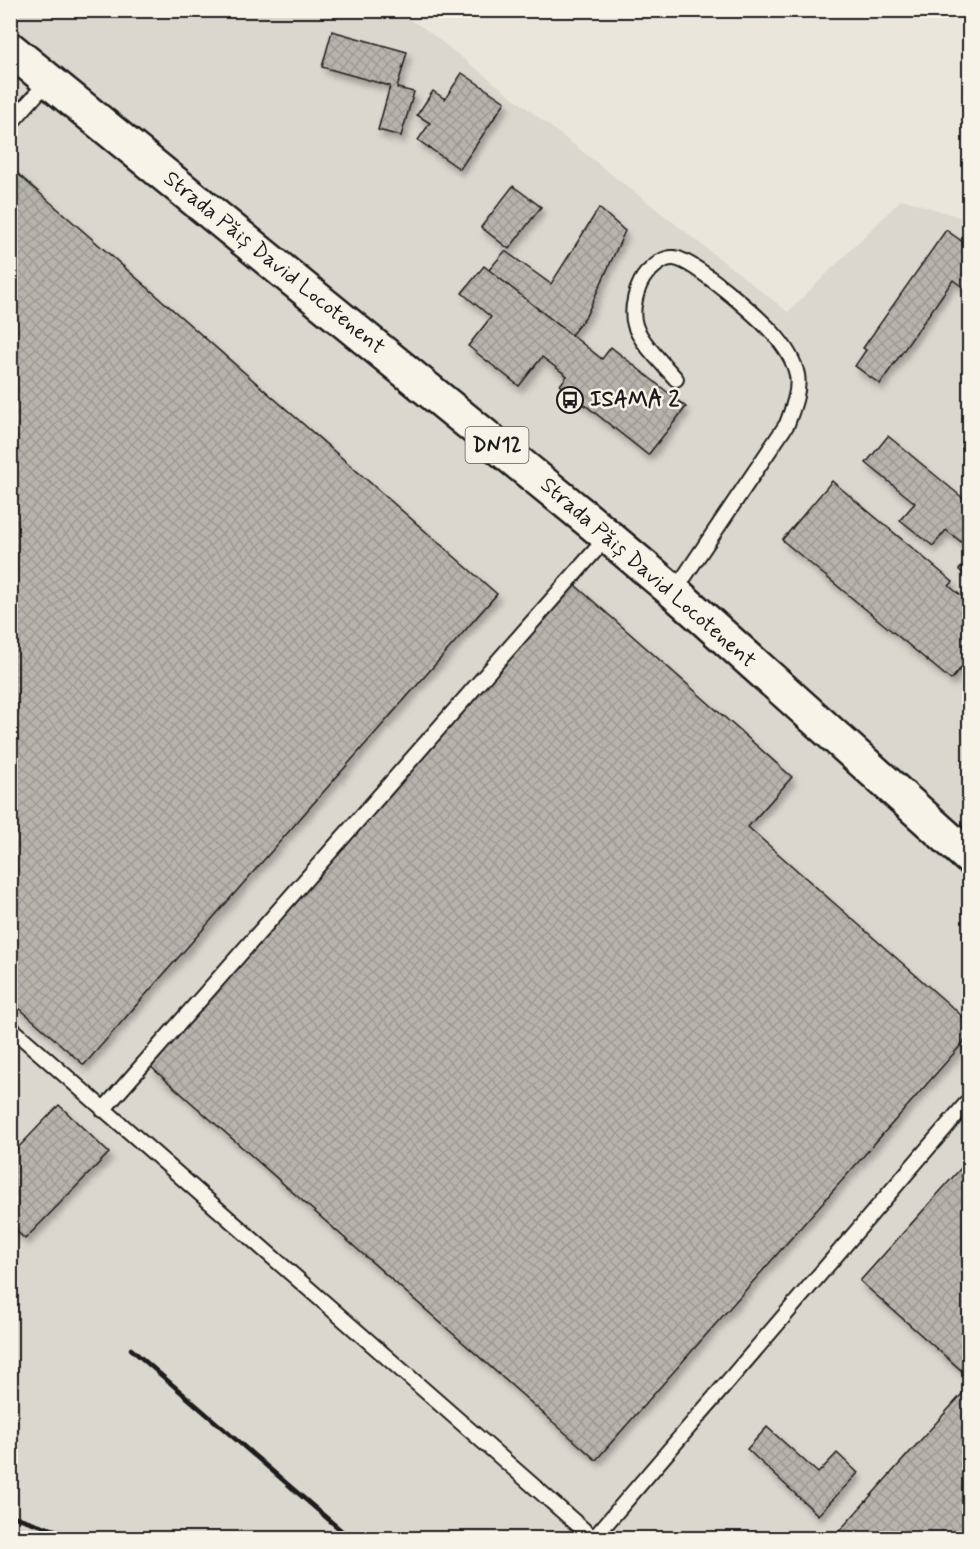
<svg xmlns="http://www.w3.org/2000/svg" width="980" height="1549" viewBox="0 0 980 1549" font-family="Mynerve,sans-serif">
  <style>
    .built { fill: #dad7ce }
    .building { fill: url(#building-cross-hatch); stroke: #1c1c1c; stroke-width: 1.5; filter: url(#shadow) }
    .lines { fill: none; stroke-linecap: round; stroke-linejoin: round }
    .service-casing { stroke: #1c1c1c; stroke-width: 18 }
    .primary-casing { stroke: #1c1c1c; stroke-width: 38 }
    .service { stroke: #f7f3e8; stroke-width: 14 }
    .primary { stroke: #f7f3e8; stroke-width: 33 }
    .rail { stroke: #1c1c1c; stroke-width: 4.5 }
    .labels { text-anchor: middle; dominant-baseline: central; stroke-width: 5; stroke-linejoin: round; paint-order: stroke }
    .shield { fill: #f7f3e8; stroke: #5e5c59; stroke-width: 1.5 }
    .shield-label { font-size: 21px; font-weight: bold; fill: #1c1c1c }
    .street-label { font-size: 22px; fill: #1c1c1c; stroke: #f7f3e8 }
    .poi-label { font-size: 22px; font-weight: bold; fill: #1c1c1c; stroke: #f7f3e8; text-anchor: start }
  </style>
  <defs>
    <pattern id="building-cross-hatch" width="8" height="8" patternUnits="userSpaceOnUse" patternTransform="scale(1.5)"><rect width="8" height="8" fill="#b6b4ac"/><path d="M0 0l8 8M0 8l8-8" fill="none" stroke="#9c9a93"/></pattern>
    <filter id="shadow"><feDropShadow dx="3.5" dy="6" stdDeviation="3" flood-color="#0004"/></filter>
  </defs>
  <rect width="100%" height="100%" fill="#eae6dc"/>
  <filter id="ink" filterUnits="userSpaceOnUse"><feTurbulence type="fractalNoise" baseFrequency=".0167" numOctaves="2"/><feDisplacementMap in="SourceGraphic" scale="12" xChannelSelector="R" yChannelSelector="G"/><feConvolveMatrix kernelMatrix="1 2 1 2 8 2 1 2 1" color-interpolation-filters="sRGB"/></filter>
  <g filter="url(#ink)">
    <path class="built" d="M11,11H394L424,28L788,312L902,199L969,220V1538H11Z"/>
    <path class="building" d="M332,31L407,52L397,88L414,92L401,136L378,130L390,86L322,67Z
      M462,73L505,102L460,169L418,140L430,123L417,115L433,91L445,99Z
      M10,167L497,594L84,1065L10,1000Z
      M513,186L541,207L509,249L481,227Z
      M599,208L625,231L586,316L571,335L489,270L505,251L551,284Z
      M946,230L970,247V288L968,291L953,280L880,384L855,366L866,350L863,348Z
      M484,266L602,359L611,347L686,407L648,455L560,385L567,376L542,357L519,386L468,346L491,317L462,293Z
      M888,436L970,504V549L946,530L933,546L900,520L915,503L866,463Z
      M832,481L953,582L949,586L970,603V657L951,680L782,540Z
      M970,557V579L959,570Z
      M575,585L792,777L748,827L970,1023V1035L596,1460L151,1067Z
      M59,1105L109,1153L25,1239L10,1225V1156Z
      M970,1158V1378L860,1281Z
      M970,1385V1538H833Z
      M767,1427L818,1473L837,1453L858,1473L818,1515L747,1449Z"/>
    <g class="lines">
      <defs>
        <path id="service" d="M10,124L49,80
          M674,592L787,424C792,410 800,391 797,375C794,360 783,344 772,332C756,315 694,260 674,258C663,257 655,266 647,273C637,284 630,310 635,325C639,341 665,366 676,379
          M10,1027L593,1538
          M103,1110L608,536
          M594,1538L970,1099"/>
        <path id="primary" d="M10,49L592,523L674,592L970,858"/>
      </defs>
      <use href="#service" class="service-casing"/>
      <use href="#primary" class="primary-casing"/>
      <use href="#service" class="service"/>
      <use href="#primary" class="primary"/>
      <path class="rail" d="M131,1349L350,1538
        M10,1515L78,1538
        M10,1532L29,1538"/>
    </g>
  </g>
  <defs>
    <symbol id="bus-ring" viewBox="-11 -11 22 22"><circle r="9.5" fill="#f7f3e8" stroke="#1c1c1c" stroke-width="1.5"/><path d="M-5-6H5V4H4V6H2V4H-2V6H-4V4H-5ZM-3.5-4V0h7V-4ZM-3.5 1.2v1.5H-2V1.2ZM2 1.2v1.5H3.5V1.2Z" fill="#1c1c1c"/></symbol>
  </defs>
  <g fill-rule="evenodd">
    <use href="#bus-ring" x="555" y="385" width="30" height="30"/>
  </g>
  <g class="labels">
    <rect class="shield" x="465.5" y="427" width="63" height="36" rx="4.5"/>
    <g class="shield-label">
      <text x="497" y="445">DN12</text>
    </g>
    <g class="street-label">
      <text transform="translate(274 263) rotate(39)">Strada Păiș David Locotenent</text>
      <text transform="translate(648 573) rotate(41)">Strada Păiș David Locotenent</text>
    </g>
    <g class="poi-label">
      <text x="590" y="400">ISAMA 2</text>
    </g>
  </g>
  <rect width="980" height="1549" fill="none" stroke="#f7f3e8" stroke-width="36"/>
  <rect x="18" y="18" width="944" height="1513" fill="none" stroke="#1c1c1c" stroke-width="2" filter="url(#ink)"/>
</svg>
